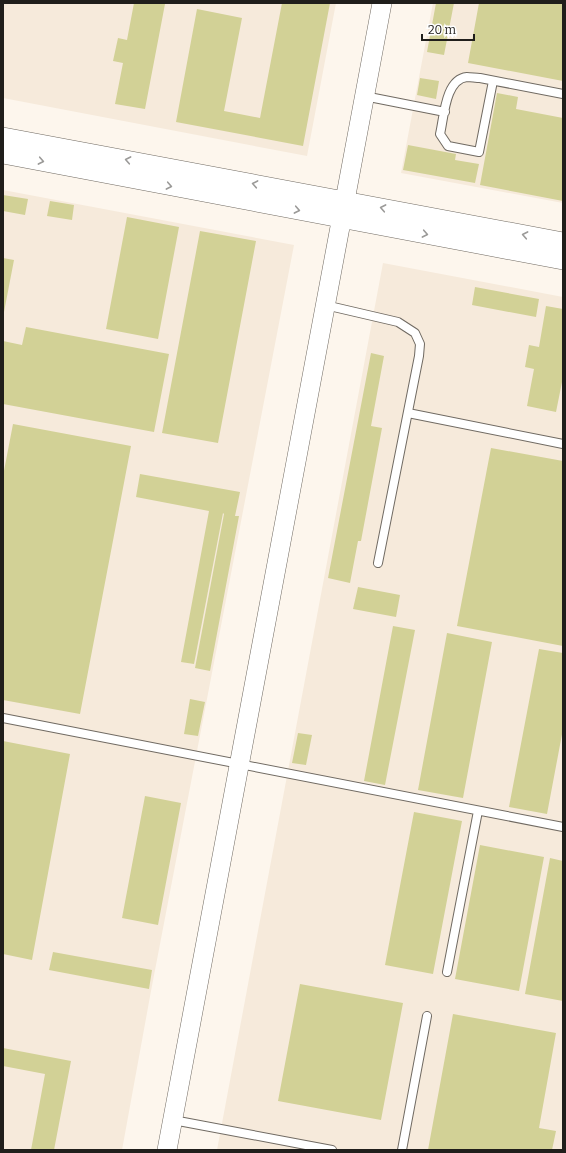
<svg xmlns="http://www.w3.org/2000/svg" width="566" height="1153" viewBox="0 0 566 1153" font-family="Bitter,serif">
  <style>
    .built { fill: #f6eadb }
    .building { fill: #d2d196 }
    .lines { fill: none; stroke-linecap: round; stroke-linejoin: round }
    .service-casing { stroke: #706a62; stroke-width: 10 }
    .tertiary-casing { stroke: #706a62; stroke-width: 20 }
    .service { stroke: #fff; stroke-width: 8 }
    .tertiary { stroke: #fff; stroke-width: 19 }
    .oneway { stroke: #9b9a98 }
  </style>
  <rect width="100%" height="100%" fill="#fdf6ed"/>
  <path class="built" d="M3,3H336L307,156L3,98Z
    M433,3H563V203L401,173Z
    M3,190L294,245L151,991L122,1150H3Z
    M383,263L563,297V1150H217Z"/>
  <path class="building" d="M134,3L165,4L145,109L115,104L123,63L113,61L118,38L127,40Z
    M282,3H330L303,146L176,122L197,9L242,18L224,111L260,118Z
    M436,3H454L444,55L427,52Z
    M479,3H563V81L468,63Z
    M420,78L439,81L436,99L417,95Z
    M497,93L518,97L516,109L563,118V201L480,185Z
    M408,145L456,154L455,160L479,164L475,183L403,170Z
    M3,195L28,199L25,215L3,211Z
    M50,201L74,205L72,220L47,216Z
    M127,217L179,227L158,339L106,329Z
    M200,231L256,241L218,443L162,433Z
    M3,258L14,260L4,312H3Z
    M475,287L539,299L536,317L472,305Z
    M546,306L563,309V377L556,412L527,406L534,369L525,367L529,345L539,347Z
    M26,327L169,354L154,432L3,404V341L22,345Z
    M371,353L384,356L371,426L382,428L361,541H358L350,583L328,578Z
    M13,424L131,446L80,714L3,700V476Z
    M491,448L563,461V646L457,626Z
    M140,474L240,492L235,516H239L210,671L195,668L224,514L223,513L194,664L181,662L209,511L136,497Z
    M358,587L400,595L396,617L353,609Z
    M393,626L415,630L385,785L364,781Z
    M447,633L492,642L463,798L418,790Z
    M539,649L563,653V729L547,814L509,807Z
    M190,699L205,702L198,736L184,734Z
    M298,733L312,735L306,765L292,763Z
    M3,741L70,754L32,960L3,954Z
    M145,796L181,803L158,925L122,918Z
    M414,812L462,821L433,974L385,965Z
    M480,845L544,857L519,991L455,979Z
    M550,858L563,861V1001L525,994Z
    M53,952L152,970L149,989L49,970Z
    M300,984L403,1003L381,1120L278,1101Z
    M453,1014L556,1033L539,1128L556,1131L552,1150H428Z
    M3,1048L71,1061L54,1150H31L45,1074L3,1066Z"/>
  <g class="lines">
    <defs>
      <path id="service" d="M493,81L479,152L448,146L440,134C444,118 445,79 467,77C471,77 476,78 480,78L563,94
        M364,96L445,112
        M325,305L398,322L415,333L420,344L419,356L378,563
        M408,413L563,444
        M3,718L563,827
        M447,972L478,811
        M173,1120L332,1150
        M402,1150L427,1016"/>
      <path id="tertiary" d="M3,137L563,242
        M3,154L563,260
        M167,1150L382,3"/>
    </defs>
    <use href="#service" class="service-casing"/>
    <use href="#tertiary" class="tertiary-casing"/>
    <use href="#service" class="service"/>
    <use href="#tertiary" class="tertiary"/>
  </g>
  <defs><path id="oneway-chevron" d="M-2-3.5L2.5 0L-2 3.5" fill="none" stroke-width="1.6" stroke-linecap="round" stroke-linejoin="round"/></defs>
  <g class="oneway">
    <use href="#oneway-chevron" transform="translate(128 160) rotate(-169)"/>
    <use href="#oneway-chevron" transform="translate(41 161) rotate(11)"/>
    <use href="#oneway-chevron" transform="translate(255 184) rotate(-169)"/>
    <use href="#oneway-chevron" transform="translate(169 186) rotate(11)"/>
    <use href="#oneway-chevron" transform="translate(383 208) rotate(-169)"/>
    <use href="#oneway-chevron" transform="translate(297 210) rotate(11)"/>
    <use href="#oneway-chevron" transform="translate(425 234) rotate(11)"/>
    <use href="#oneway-chevron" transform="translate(525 235) rotate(-169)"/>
  </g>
  <rect width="566" height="1153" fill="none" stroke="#201e1b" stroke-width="8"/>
  <path d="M422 34v6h52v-6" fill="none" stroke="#201e1b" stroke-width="2"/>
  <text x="428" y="34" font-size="12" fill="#201e1b" stroke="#ffffff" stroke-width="3" paint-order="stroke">20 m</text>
</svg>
